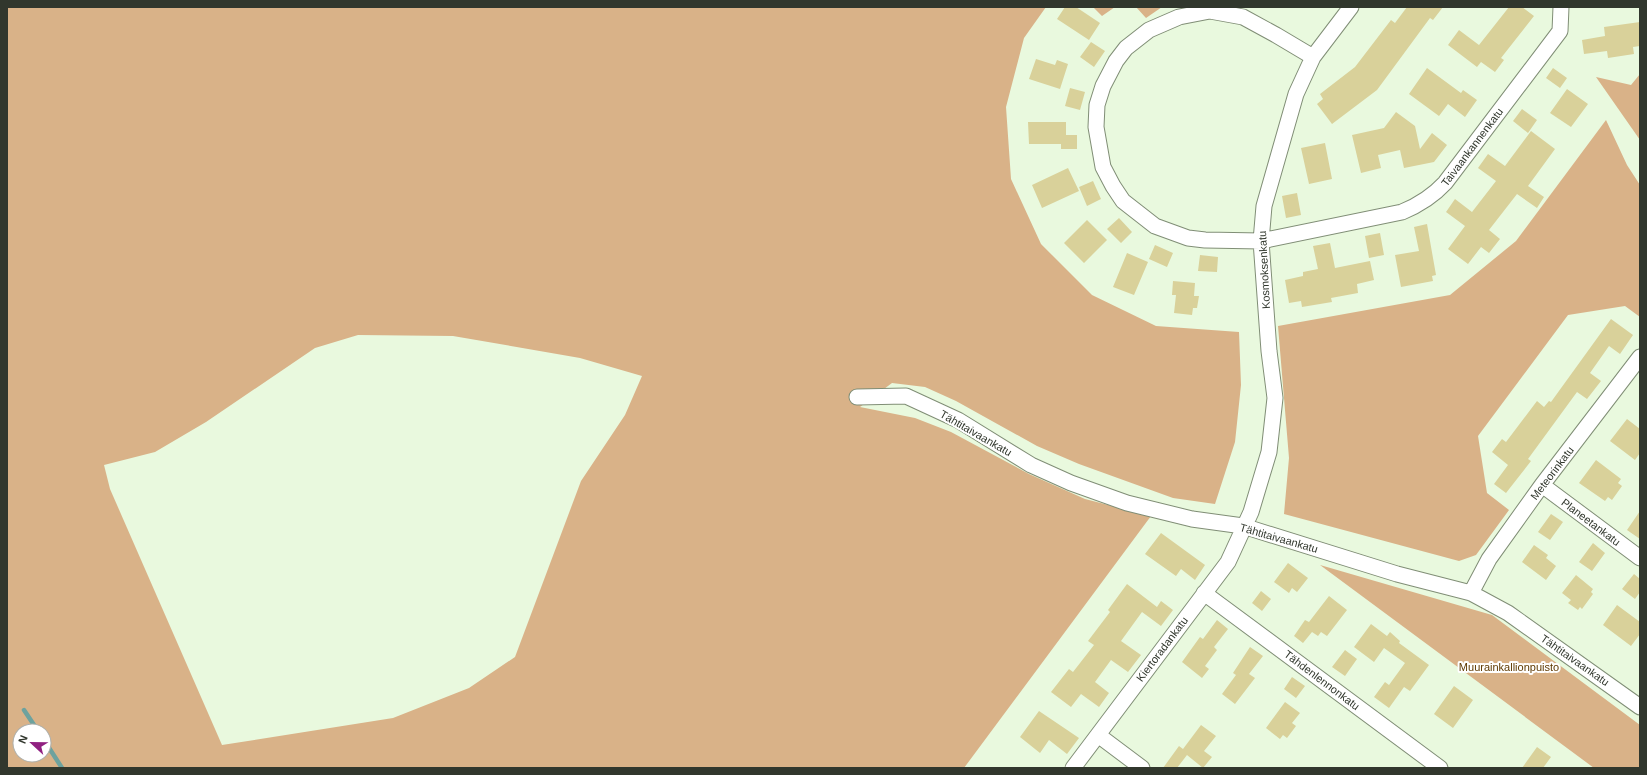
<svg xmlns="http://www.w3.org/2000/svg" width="1647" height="775" viewBox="0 0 1647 775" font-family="Arial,sans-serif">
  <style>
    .forest { fill: #d9b288; fill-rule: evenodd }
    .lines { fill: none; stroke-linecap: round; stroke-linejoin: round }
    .stream { stroke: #6da29e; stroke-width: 4.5 }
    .building { fill: #d9d19a }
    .minor-casing { stroke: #808e76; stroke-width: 17 }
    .minor { stroke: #fff; stroke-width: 15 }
    .labels { text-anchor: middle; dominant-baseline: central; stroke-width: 4; stroke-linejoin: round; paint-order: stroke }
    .street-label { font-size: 11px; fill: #31372d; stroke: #fff }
    .park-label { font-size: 11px; fill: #5f3a02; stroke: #fff }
  </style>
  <rect width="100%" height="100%" fill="#e9f9de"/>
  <path class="forest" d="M7,7H1046L1024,38L1006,107L1011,179L1041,244L1092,295L1156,326L1239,332L1241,385L1235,442L1215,504L1173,498L1079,464L1037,446L956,401L925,387L892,383L860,407L915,418L951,432L1029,474L1085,499L1151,516L964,768H7ZM358,335L453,336L580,358L642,376L625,415L581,481L515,657L469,688L393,718L222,745L110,489L104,465L155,452L206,422L315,348ZM20,731H44V755H20Z
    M1093,7H1115L1102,16Z
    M1136,7H1162L1146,18Z
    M1640,74V140L1596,77L1631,85Z
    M1606,120L1627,165L1640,185V317L1625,306L1568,315L1478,436L1487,493L1509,510L1476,555L1459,561L1284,514L1289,458L1278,326L1450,295L1516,241Z
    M1320,565L1492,615L1640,725V768H1594Z"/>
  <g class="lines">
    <path class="stream" d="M24,710L38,731
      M44,740L62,768"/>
  </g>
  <path class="building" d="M1065,7H1076L1100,23L1089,40L1057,19Z
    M1407,7H1443L1433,20L1430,18L1377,90L1332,124L1317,104L1323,99L1320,94L1355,67L1391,20L1395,23Z
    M1509,7H1522L1534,16L1501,58L1504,60L1495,72L1481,62L1477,67L1448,45L1459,30L1479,45Z
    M1640,22V46L1633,47L1634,54L1608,58L1607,51L1584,54L1582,40L1605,36L1604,27Z
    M1091,42L1105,51L1094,67L1080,57Z
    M1036,59L1055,65L1057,60L1068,64L1060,89L1029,79Z
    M1427,68L1461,93L1463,90L1477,100L1465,117L1448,104L1439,116L1409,94Z
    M1553,68L1567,78L1560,88L1546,78Z
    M1070,88L1085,92L1080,110L1065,106Z
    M1567,89L1588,104L1571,127L1550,113Z
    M1522,109L1537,120L1528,133L1513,121Z
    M1396,112L1415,126L1420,149L1432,133L1447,145L1434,162L1404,168L1400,150L1378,155L1381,168L1361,173L1352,135L1384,128Z
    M1028,122H1066V135H1077V149H1061V144H1029Z
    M1531,131L1555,149L1528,186L1544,197L1537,208L1517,194L1489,230L1500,239L1489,253L1481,247L1468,264L1448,249L1465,226L1446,212L1455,199L1472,212L1496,181L1478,168L1488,154L1505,166Z
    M1325,143L1332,179L1309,184L1301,148Z
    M1068,168L1079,191L1042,208L1032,185Z
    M1093,181L1101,199L1087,206L1079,187Z
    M1297,193L1301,215L1286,218L1282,196Z
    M1119,218L1132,232L1121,243L1107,229Z
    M1087,220L1107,240L1084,263L1064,243Z
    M1427,224L1436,275L1432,276L1433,281L1401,287L1395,255L1419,251L1414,227Z
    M1380,233L1384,255L1369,258L1365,236Z
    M1330,243L1335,268L1370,261L1374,280L1357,284L1358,293L1331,298L1332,302L1302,307L1301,301L1289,303L1285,280L1303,276V272L1318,269L1313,246Z
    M1155,245L1173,253L1167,267L1149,259Z
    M1127,253L1148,262L1134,295L1113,287Z
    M1200,255L1218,257L1217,272L1198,271Z
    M1173,281L1195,283L1194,296H1199L1197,308H1193L1192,315L1174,313L1176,295H1172Z
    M1611,319L1633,335L1620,354L1609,346L1590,373L1601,381L1587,399L1577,392L1528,459L1531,461L1506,493L1494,484L1508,465L1492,452L1502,439L1506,442L1537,401L1544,407L1549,401L1551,402Z
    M1627,419L1640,429V453L1635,460L1610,441Z
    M1596,460L1621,479L1618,483L1622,486L1612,500L1608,497L1605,501L1579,483Z
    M1640,511V539L1627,530Z
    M1551,514L1563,522L1550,540L1538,532Z
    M1161,533L1205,565L1195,580L1181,569L1176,576L1145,554Z
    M1593,543L1605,553L1592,571L1579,562Z
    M1534,545L1548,555L1546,558L1556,566L1546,580L1522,562Z
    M1288,563L1308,578L1297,592L1292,588L1289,593L1274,582Z
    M1634,574L1640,579V592L1635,599L1622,589Z
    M1576,575L1593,589L1591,592L1593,594L1582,609L1580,607L1578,610L1568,603L1571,600L1562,593Z
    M1127,584L1157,607L1161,601L1173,610L1161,626L1142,612L1121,641L1141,655L1128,672L1111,660L1095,682L1109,693L1099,707L1081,694L1071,707L1051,692L1069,669L1073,672L1094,645L1088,641L1110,612L1108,610Z
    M1261,591L1271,599L1262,611L1252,603Z
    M1329,596L1347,610L1327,636L1321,632L1318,636L1312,632L1303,643L1294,636L1305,620L1309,622Z
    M1617,605L1640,622V634L1631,646L1603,625Z
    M1217,620L1228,629L1214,647L1217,650L1205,666L1209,669L1202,678L1182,662L1200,637L1203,639Z
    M1371,624L1387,636L1390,632L1400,641L1399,643L1429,665L1410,691L1404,687L1389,708L1374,697L1385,682L1389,685L1405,663L1384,648L1374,662L1354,647Z
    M1250,647L1263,656L1249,674L1255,678L1235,704L1222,694L1236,675L1233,673Z
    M1345,650L1357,659L1345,676L1332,667Z
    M1292,677L1305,686L1296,698L1284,689Z
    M1454,686L1473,700L1453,728L1434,714Z
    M1285,702L1300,713L1292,723L1296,726L1287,738L1283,735L1280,739L1266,728Z
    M1039,711L1079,738L1067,754L1049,740L1040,753L1020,737Z
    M1201,725L1216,736L1204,751L1212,757L1203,768L1187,755L1177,768H1163L1179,746L1183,749Z
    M1537,747L1551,757L1543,768H1522Z"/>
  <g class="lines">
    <defs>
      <path id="minor" d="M1313,57L1276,35L1243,17L1210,11L1179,17L1149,30L1126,48L1116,61L1103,86L1097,105L1096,127L1103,167L1113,186L1123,201L1155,226L1188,238L1205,240L1261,241L1402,212C1419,205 1432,197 1445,183L1560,31L1561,7
        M857,397L906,396L958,420L1031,465L1071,483L1127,503L1192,519L1243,526L1397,574L1471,593L1508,613L1640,707
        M1542,485L1640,558
        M1204,593L1440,768
        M1471,593L1489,559L1542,485L1640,357
        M1098,735L1142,768
        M1073,768L1228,562L1251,512L1269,452L1275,398L1269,351L1261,241L1264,206L1296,94L1313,57L1351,7"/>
    </defs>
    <use href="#minor" class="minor-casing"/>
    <use href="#minor" class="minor"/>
  </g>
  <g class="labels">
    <g class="street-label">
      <text transform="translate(1472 147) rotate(-53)">Taivaankannenkatu</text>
      <text transform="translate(1264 270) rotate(-93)">Kosmoksenkatu</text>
      <text transform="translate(976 433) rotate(30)">Tähtitaivaankatu</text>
      <text transform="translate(1552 473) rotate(-53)">Meteorinkatu</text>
      <text transform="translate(1591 522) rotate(37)">Planeetankatu</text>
      <text transform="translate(1279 538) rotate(16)">Tähtitaivaankatu</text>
      <text transform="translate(1162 649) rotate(-53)">Kiertoradankatu</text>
      <text transform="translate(1575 660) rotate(35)">Tähtitaivaankatu</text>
      <text transform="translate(1322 680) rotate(37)">Tähdenlennonkatu</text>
    </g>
    <g class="park-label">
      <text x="1509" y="667">Muurainkallionpuisto</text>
    </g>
  </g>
  <rect width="1647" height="775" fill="none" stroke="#31372d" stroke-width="16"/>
  <g transform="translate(32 743) rotate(292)"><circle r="19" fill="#ffffff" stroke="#adafab"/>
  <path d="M0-3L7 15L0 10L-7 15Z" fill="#902081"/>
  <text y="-6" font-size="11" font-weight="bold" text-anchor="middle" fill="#31372d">N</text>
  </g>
</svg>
